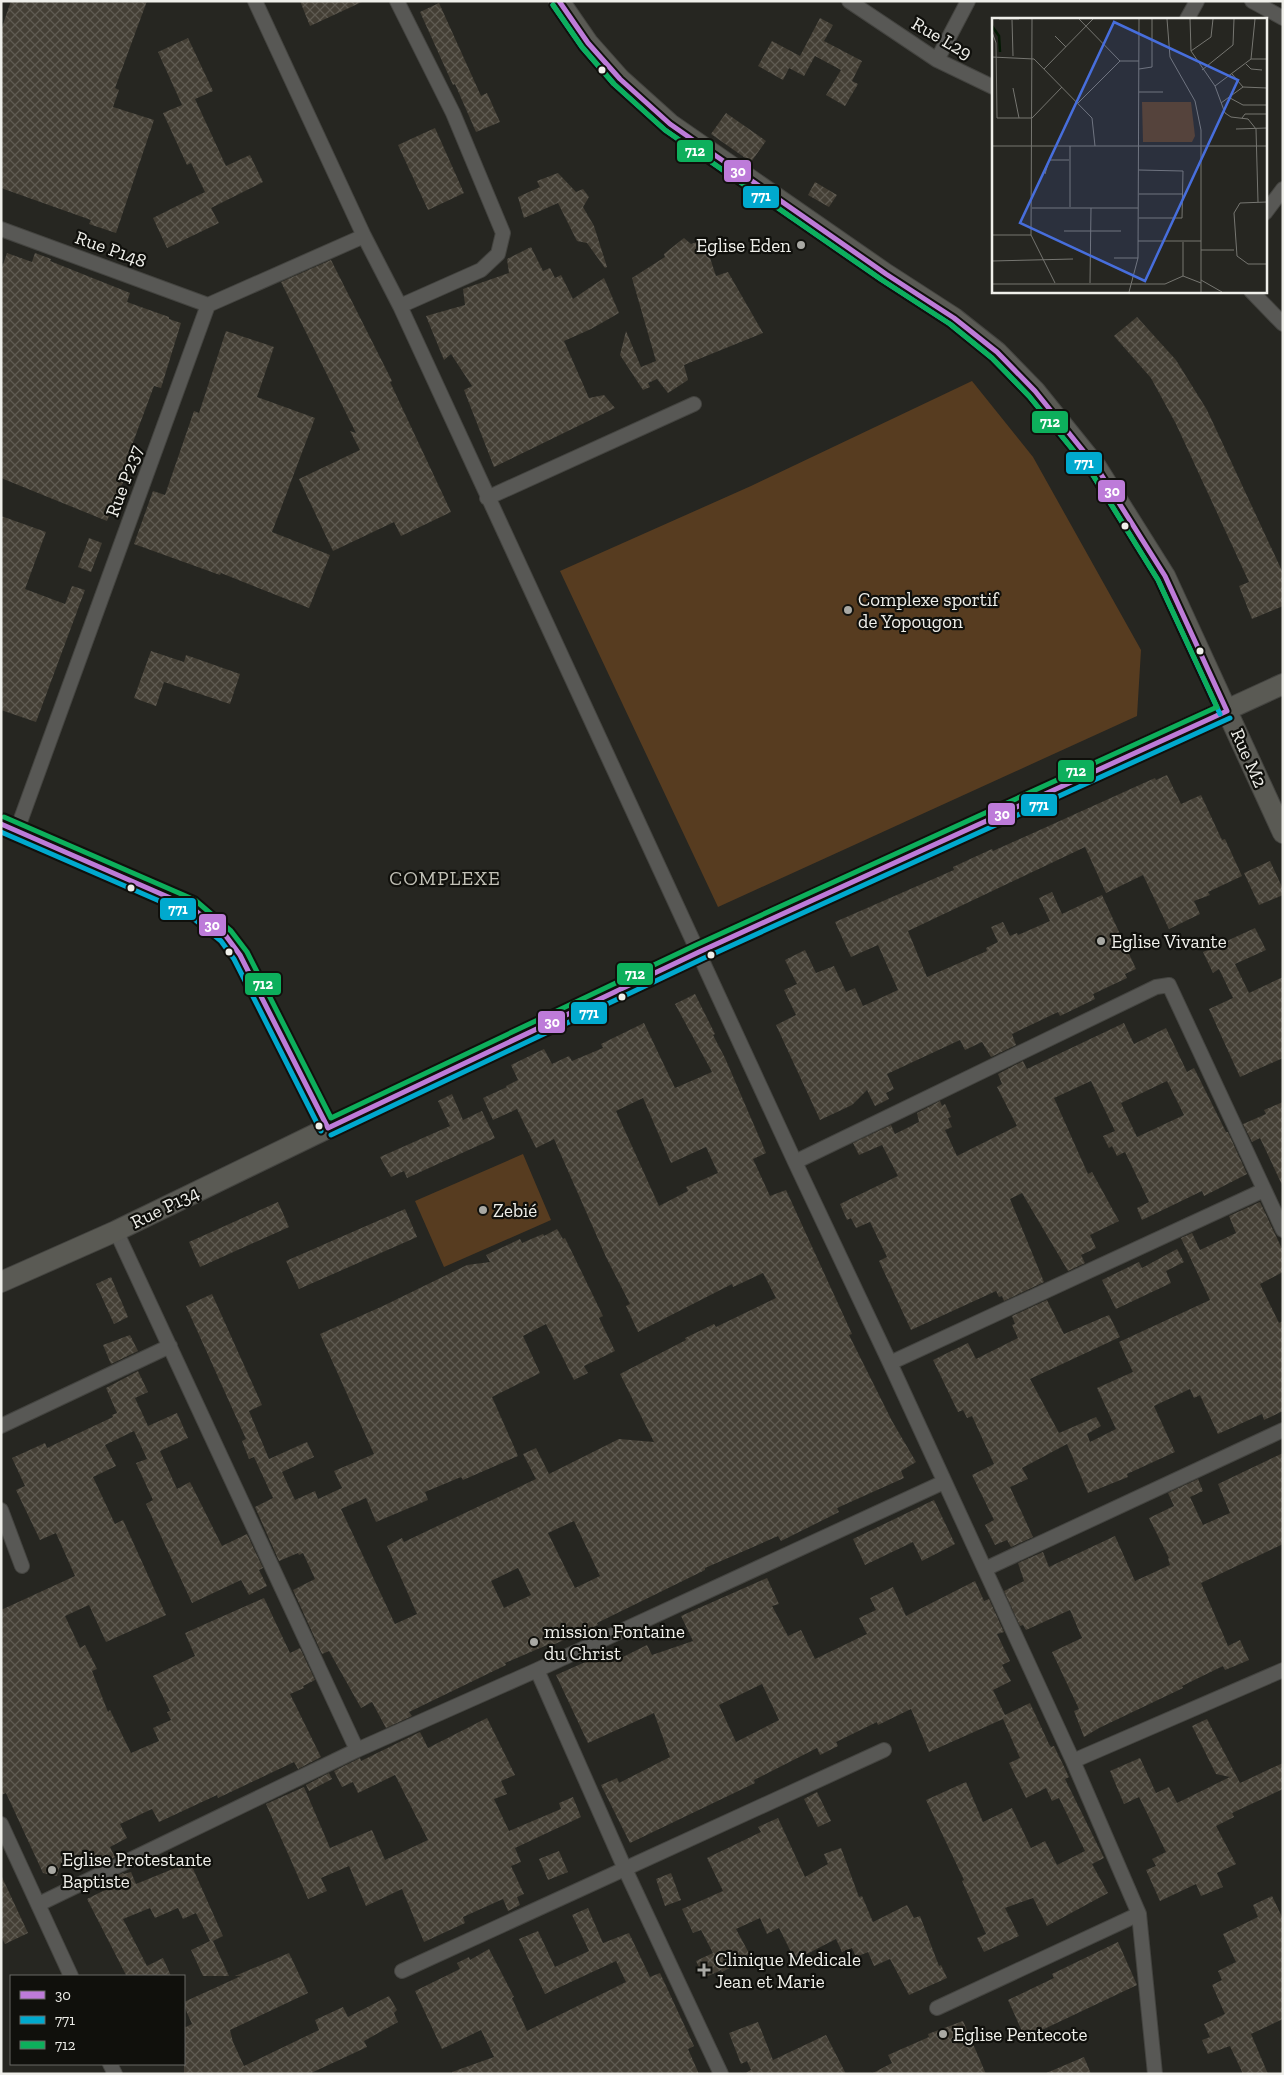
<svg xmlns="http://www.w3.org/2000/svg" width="1284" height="2075" viewBox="0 0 1284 2075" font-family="'Zilla Slab',serif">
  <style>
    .grass { fill: #573c20 }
    .building { fill: url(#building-cross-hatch); fill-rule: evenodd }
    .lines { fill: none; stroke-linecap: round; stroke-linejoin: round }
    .street-casing { stroke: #444440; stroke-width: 16 }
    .secondary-casing { stroke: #444440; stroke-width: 22 }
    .street { stroke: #585855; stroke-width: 14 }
    .secondary { stroke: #5a5a54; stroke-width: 20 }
    .bus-1-casing { stroke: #10100c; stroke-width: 9 }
    .bus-2-casing { stroke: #10100c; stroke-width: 9 }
    .bus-3-casing { stroke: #10100c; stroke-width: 9 }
    .bus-1 { stroke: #bd7bd9; stroke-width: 5 }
    .bus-2 { stroke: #00a9ce; stroke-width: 5 }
    .bus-3 { stroke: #0daf5c; stroke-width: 5 }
    .bus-dot { fill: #efefea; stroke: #10100c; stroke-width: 2 }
    .poi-dot { fill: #a9a9a4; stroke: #10100c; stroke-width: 2 }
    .labels { text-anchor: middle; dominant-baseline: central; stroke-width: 4.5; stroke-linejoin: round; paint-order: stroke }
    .street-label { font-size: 19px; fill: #efefea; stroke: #10100c }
    .poi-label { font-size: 19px; fill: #efefea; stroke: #10100c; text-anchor: start }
    .neighbourhood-label { font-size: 20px; letter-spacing: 1px; fill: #c2c1b7; stroke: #10100c }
    .inset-river { fill: none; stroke: #031903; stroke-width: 2.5 }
    .inset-road { fill: none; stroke: #767671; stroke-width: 1 }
    .view { fill: #476edc; fill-opacity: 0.15; stroke: #476edc; stroke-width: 2.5 }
    .inset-edge { fill: none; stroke: #efefea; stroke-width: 2.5 }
    .line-badge { stroke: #10100c; stroke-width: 2 }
    .badge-label { font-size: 14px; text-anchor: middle; font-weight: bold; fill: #fff }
  </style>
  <defs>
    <pattern id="building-cross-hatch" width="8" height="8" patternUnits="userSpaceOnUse" patternTransform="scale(1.25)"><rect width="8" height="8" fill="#443f35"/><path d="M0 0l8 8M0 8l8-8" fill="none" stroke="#5f5b52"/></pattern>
  </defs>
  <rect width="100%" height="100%" fill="#262621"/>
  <path class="grass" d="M972,381L1033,457L1141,650L1137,716L718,907L560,571L751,486Z
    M523,1154L551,1220L444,1267L415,1201Z"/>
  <path class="building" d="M11,1H147L115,88L119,90L113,107L154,120L116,233L89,224L91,220L1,188V30Z
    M300,1H364L310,26Z
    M439,3L481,96L487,93L500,122L476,132L455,84L453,85L420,12Z
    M820,18L833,25L824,41L862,61L852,81L858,84L845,106L826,95L841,70L815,56L804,76L789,68L783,80L758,66L772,41L800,56Z
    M188,38L213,91L195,99L226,166L250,155L263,182L211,208L219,223L167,248L153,218L205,192L191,163L187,165L163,113L182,105L158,52Z
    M726,113L766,141L751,162L711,134Z
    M435,128L464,193L428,210L398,145Z
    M558,173L576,192L583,189L589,197L583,207L594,226L607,267L605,268L587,243L577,241L558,203L524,218L518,197L540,187L537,181Z
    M815,182L837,195L829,207L808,195Z
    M684,238L691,244L704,240L716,276L728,272L763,333L684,365L688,380L668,393L657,379L648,383L650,387L643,390L620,355L626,331L641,367L656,361L632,278L665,257L664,254Z
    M531,247L543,271L550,268L555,278L561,275L573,299L604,278L619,313L591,329L564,341L589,398L604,395L615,408L494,467L464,390L472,386L451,354L444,360L426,316L465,305L463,289L509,273L507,259Z
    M7,253L32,262L35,253L51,259L50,261L130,293L127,302L169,317V319L181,323L161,388L154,386L126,461L131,463L107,521L1,478V270Z
    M331,260L392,381L390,382L451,512L401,536L394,522L333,551L299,479L360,450L350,431L356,433L281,282Z
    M1137,317L1176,360L1207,410L1283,573V606L1252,619L1239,586L1249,582L1176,424L1151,378L1114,336Z
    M226,331L274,347L257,397L315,418L272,532L330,555L309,608L221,573L220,575L134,544L153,491L165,495L194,411L199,413Z
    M1,516L46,532L25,589L65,604L72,586L85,590L36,722L1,710Z
    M89,538L102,543L91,572L78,567Z
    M151,651L184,662L186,655L240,674L230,704L164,682L156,706L134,698Z
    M1167,775L1181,804L1201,795L1222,840L1225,839L1242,876L1208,892L1210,895L1194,901L1200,914L1169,929L1143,875L1106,893L1085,847L908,931L927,977L987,951L986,948L998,942L991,927L1003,922L1010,936L1017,933L1018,935L1050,921L1039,898L1052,892L1062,914L1102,895L1136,969L1125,974L1127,978L1093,994L1095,999L1060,1016L1058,1012L1012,1034L1016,1045L991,1057L982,1042L965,1050L960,1040L887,1074L894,1089L886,1093L889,1099L875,1106L867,1090L852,1105L820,1120L776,1025L796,1015L784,990L797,984L785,960L805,950L816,973L834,966L846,992L855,988L863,1006L898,990L878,945L851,957L835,922L954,870L953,867L992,849L993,851L1155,778L1156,780Z
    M1270,861L1283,889V895L1259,905L1244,873Z
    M1255,928L1266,950L1235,964L1249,993L1283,977V1058L1240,1077L1209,1009L1233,998L1219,969L1213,973L1203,952Z
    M695,994L715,1034L713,1035L725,1058L766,1153L753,1159L770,1196L786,1190L852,1334L849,1335L892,1421L916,1462L901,1471L904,1478L837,1508L839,1512L781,1541L778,1536L705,1568V1570L597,1623L598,1625L548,1647L547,1645L505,1663L506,1665L409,1712L412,1716L386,1728L372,1702L361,1708L329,1651L322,1654L293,1590L315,1579L303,1553L299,1555L298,1553L279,1561L255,1507L273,1498L254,1457L249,1459L242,1441L246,1439L186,1306L212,1294L262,1405L249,1411L269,1459L307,1442L314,1457L282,1472L295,1500L315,1491L318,1499L342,1488L334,1471L374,1454L320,1334L383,1306L467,1265L490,1262L486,1255L520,1239L522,1243L543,1234L544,1236L557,1229L563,1239L565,1238L603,1316L599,1318L615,1351L584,1366L588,1373L574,1380L546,1324L523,1336L540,1373L492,1397L518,1456L463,1480L461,1477L425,1492L428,1500L376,1522L366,1498L341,1509L395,1624L417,1614L387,1546L402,1538L404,1542L536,1479L523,1454L536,1448L549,1474L619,1439L654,1442L620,1374L686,1340L685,1338L714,1324L716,1327L776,1298L763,1273L733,1287L732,1284L638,1332L626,1306L630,1304L606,1257L554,1139L536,1148L517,1109L493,1120L483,1098L507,1087L506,1086L518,1080L511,1065L544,1049L552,1064L569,1056L572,1061L603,1048L601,1044L644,1023L675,1088L712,1072L675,1004ZM643,1098L671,1163L706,1147L718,1173L686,1187L688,1191L659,1206L616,1111ZM574,1521L600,1576L575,1588L548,1533ZM518,1568L531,1595L504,1608L491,1581Z
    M1124,1023L1134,1044L1166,1028L1187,1072L1194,1068L1226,1132H1228L1247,1174L1204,1196L1202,1191L1142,1220L1137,1208L1149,1202L1125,1152L1117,1156L1112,1146L1109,1148L1103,1136L1115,1131L1091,1081L1054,1098L1088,1174L1092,1172L1119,1221L1090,1235L1096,1248L1081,1255L1085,1263L1068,1271L1022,1193L1010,1199L1044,1282L1004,1301L1002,1296L999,1297L996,1291L911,1330L879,1261L887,1257L870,1222L856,1228L851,1218L847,1220L840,1204L898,1176L882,1145L859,1155L853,1143L891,1125L895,1134L919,1122L917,1113L940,1101L942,1106L945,1104L951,1117L948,1118L952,1127L945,1130L957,1156L1017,1126L997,1087L1002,1084L998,1074L1023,1061L1027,1069ZM1167,1081L1184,1115L1137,1137L1121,1103Z
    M452,1094L463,1120L482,1111L495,1138L407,1178L404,1171L391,1177L380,1157L450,1126L438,1101Z
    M1283,1102V1187L1260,1138L1252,1142L1243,1124L1266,1114L1264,1110Z
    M278,1202L289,1227L200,1267L189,1242Z
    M1260,1202L1283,1251V1272L1260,1284L1279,1323L1283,1321V1411L1264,1420L1262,1414L1218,1434L1200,1395L1194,1398L1190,1389L1154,1406L1175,1452L1127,1474L1128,1477L1088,1493L1067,1444L1022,1468L1028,1479L1010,1487L1033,1537L1011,1547L1007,1540L995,1545L985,1525L994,1520L972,1475L994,1464L972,1416L967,1418L963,1410L958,1412L933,1360L968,1343L976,1359L1018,1338L1012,1325L1015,1324L1012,1316L1047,1300L1064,1334L1109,1315L1120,1337L1030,1379L1059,1433L1096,1417L1101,1426L1087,1434L1090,1442L1116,1429L1097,1388L1133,1372L1119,1342L1210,1300L1181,1238L1192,1233L1200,1250L1236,1233L1229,1216Z
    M405,1209L417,1237L299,1289L286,1261Z
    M1177,1249L1184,1262L1166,1271L1171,1283L1116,1309L1102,1280L1139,1262L1142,1268Z
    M111,1277L128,1317L114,1324L96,1284Z
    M130,1335L138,1351L111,1364L103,1345Z
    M138,1371L148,1392L135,1398L148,1426L177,1413L188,1438L160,1451L177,1489L190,1482L222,1546L247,1534L263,1568L259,1570L267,1586L249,1595L241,1580L192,1603L146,1504L153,1500L136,1463L147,1459L134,1431L105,1445L116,1466L93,1477L115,1524L123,1520L166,1615L106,1642L89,1605L65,1616L80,1648L85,1645L97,1669L92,1671L108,1712L110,1710L131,1753L159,1741L153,1728L171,1720L167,1712L170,1711L153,1676L195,1656L185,1633L264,1598L290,1653L300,1648L315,1680L303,1686L304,1688L290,1694L321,1757L298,1769L294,1762L218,1798L217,1795L159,1822L152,1809L120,1824L127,1838L110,1847L115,1857L104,1863L102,1859L97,1862L92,1853L87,1855L86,1853L59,1868L57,1876L43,1873L6,1793L1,1795V1610L75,1576L56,1533L40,1540L16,1490L25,1486L12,1458L45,1443L47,1448L113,1417L112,1415L117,1413L106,1388Z
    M1283,1453V1544L1201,1583L1228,1646L1240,1640L1249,1660L1225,1670L1223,1666L1182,1686L1183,1688L1099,1728L1084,1737L1074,1711L1079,1709L1052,1652L1082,1638L1070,1610L1026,1630L1023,1625L1020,1626L1004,1591L1024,1581L1018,1563L1043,1552L1049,1567L1115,1536L1135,1581L1170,1565L1168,1559L1169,1558L1149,1518L1174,1506L1168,1493L1198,1479L1203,1491L1190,1497L1203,1525L1230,1513L1218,1484Z
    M934,1500L955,1544L922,1561L913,1542L865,1565L853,1539Z
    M767,1578L779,1604L772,1606L788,1636L801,1630L815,1659L867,1634L859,1618L876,1610L870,1598L893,1587L906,1616L975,1581L984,1601L989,1599L1004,1632L997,1634L1010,1661L1002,1665L1011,1681L993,1690L1005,1715L1030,1703L1049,1744L1051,1747L1054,1746L1069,1777L1065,1779L1104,1858L1092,1864L1108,1893L1047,1926L1033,1898L1005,1908L1019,1936L984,1952L977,1938L986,1934L962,1881L964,1880L926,1800L966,1782L983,1822L1012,1808L1031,1848L1045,1841L1057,1865L1085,1851L1059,1798L1052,1801L1046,1788L1026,1798L1009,1763L1020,1758L1003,1719L929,1752L911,1709L878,1725L877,1722L836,1742L838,1746L820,1755L817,1748L754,1780L755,1783L630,1843L601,1785L617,1778L619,1783L670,1757L654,1713L588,1743L556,1675L608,1652L613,1662L647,1645L652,1655L693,1641L681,1616ZM762,1684L779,1720L736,1742L719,1705Z
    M487,1718L515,1775L501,1781L507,1794L494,1799L509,1831L561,1809L559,1803L573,1797L581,1817L515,1848L521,1862L511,1866L524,1894L517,1897L520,1905L508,1911L503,1899L463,1917L465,1923L424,1942L402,1889L366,1906L349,1866L321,1878L327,1891L308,1899L266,1804L304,1787L330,1848L372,1830L385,1860L428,1840L395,1775L358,1793L353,1782L342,1787L334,1771L360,1758L361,1761L420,1732L428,1748Z
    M1207,1719L1240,1783L1283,1763V1789L1232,1813L1234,1817L1216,1826L1236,1864L1217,1873L1223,1887L1201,1896L1196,1884L1160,1901L1146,1870L1156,1866L1152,1859L1166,1852L1139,1797L1124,1804L1110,1771L1140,1758L1156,1793L1169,1787L1177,1803L1230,1777L1216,1774L1192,1726Z
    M329,1773L332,1779L309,1791L306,1785Z
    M817,1792L831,1821L818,1827L804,1799Z
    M778,1818L805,1877L828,1864L824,1854L841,1848L859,1897L862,1896L873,1922L907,1905L914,1918L920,1916L939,1966L941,1965L947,1978L909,1995L890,1959L874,1966L868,1952L856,1957L852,1948L842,1952L836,1939L795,1960L779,1928L767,1934L760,1918L736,1929L751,1957L722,1972L721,1970L704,1978L696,1961L713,1953L701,1930L693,1933L682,1909L723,1891L707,1858L761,1832L758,1827Z
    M559,1851L568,1872L548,1880L539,1859Z
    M190,1862L223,1936L213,1941L229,1976H203L191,1950L210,1941L196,1913L183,1919L178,1908L155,1918L150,1908L123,1919L147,1966L163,1958L171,1976H124L126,1975L87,1899L113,1886L110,1879L123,1873L124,1874L131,1872L136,1884Z
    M671,1873L681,1900L665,1906L656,1879Z
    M1,1875L28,1933L5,1944L1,1936Z
    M1272,1896L1283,1919V2019L1251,2034L1268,2074H1243L1230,2046L1208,2054L1202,2040L1210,2037L1204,2024L1225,2014L1212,1985L1222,1980L1218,1971L1236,1962L1223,1934L1258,1917L1253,1905Z
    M588,1908L603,1943L629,1933L650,1977L660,1973L694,2046L688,2049L699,2074H453L452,2072L494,2057L481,2030L442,2049L415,1991L460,1969L457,1963L469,1957L470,1960L489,1949L514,1997L512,1998L527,2031L626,1982L616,1961L545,1994L519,1939L538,1931L555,1967L589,1951L572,1915Z
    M1118,1942L1137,1985L1025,2038L1008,2000L1054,1978L1052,1974Z
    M289,1953L308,1993L230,2030L233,2042L244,2066L319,2030L315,2020L343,2007L348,2017L389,1996L397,2010L394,2013L398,2022L364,2041L367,2047L309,2074H184V2028L192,2024L184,2006V2002L241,1976H235Z
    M963,2021L986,2074H871L892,2063L888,2055L929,2037L928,2034Z
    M758,2022L773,2060L826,2035L846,2074H744L751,2070L747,2061L741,2064L729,2033Z
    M1084,2057L1091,2074H1044Z"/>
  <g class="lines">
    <defs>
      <path id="street" d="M255,1L364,236L400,306L795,1162L890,1363L1073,1761L1139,1914L1155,2074
        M397,1L453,113L503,233L498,254L481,270L400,306
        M849,1L937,60L993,87
        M1252,1L1283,18
        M1187,19L1197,1
        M937,60L968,1
        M1265,213L1283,189
        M1,229L208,305
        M1251,291L1283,324
        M487,498L694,404
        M1,824L191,907L226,936L240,955L328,1128
        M17,830L208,305L364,236
        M795,1162L1156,987L1169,985L1283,1230
        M116,1231L357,1750
        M890,1363L1264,1190
        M1,1426L170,1346
        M1,1510L22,1566
        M985,1569L1283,1430
        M537,1670L625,1869L721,2074
        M1073,1761L1283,1670
        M1,1824L71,1976
        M39,1904L357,1750L537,1670L944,1482
        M402,1971L884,1750
        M937,2008L1139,1914
        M110,2064L115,2074"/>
      <path id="secondary" d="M559,1L588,43L620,79L670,124L886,274L954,318L997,352L1035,391L1097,468L1165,576L1283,833
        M1,1282L116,1231L328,1128L699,952L1283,684"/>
    </defs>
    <use href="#street" class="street-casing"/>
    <use href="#secondary" class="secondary-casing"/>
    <use href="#street" class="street"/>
    <use href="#secondary" class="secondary"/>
    <defs>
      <path id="bus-1" d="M559,1L588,43L620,79L670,124L886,274L954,318L997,352L1035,391L1097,468L1165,576L1227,711
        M1,824L191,907L226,936L240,955L328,1128
        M328,1128L699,952L1227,711"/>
      <path id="bus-2" d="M553,5L582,47L614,84L665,130L882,280L950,324L992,358L1029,396L1091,472L1158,580L1220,714
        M1,832L187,913L221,941L234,959L321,1131
        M331,1135L702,959L1230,718"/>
      <path id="bus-3" d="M4,817L195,900L231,931L247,952L331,1118L696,945L1217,707L1158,580L1091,472L1029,396L992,358L950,324L882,280L665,130L614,84L582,47L553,5"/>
    </defs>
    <use href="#bus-1" class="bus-1-casing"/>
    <use href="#bus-2" class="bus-2-casing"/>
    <use href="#bus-3" class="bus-3-casing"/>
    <use href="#bus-1" class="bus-1"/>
    <use href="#bus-2" class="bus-2"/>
    <use href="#bus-3" class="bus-3"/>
  </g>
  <g class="bus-dot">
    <circle cx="602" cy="70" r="4.5"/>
    <circle cx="1125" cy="526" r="4.5"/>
    <circle cx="1200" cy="651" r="4.5"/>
    <circle cx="131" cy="888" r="4.5"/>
    <circle cx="229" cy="952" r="4.5"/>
    <circle cx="711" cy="955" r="4.5"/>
    <circle cx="622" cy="997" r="4.5"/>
    <circle cx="319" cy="1126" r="4.5"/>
  </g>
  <g class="poi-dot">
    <circle cx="801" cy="245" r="5"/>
    <circle cx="848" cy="610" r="5"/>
    <circle cx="1101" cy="941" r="5"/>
    <circle cx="483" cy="1210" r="5"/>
    <circle cx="534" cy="1642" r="5"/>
    <circle cx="52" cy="1870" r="5"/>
    <path d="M701.5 1962.5h5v5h5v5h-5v5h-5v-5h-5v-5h5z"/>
    <circle cx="943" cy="2034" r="5"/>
  </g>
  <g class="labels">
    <g class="street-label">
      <text transform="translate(942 38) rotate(30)">Rue L29</text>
      <text transform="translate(111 249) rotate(20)">Rue P148</text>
      <text transform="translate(124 481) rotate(-70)">Rue P237</text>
      <text transform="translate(1249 758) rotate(66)">Rue M2</text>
      <text transform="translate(165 1207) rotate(-26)">Rue P134</text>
    </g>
    <g class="poi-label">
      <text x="791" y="245" text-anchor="end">Eglise Eden</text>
      <text x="858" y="599">Complexe sportif<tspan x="858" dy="22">de Yopougon</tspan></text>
      <text x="1111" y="941">Eglise Vivante</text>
      <text x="493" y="1210">Zebié</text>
      <text x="544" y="1631">mission Fontaine<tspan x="544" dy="22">du Christ</tspan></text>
      <text x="62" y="1859">Eglise Protestante<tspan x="62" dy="22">Baptiste</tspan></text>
      <text x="715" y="1959">Clinique Medicale<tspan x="715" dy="22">Jean et Marie</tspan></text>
      <text x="953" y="2034">Eglise Pentecote</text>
    </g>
    <g class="neighbourhood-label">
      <text x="445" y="878">COMPLEXE</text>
    </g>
  </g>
  <g transform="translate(992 18)">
    <rect width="275" height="275" fill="#262621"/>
    <path d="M150,84H199L203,118L200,124H151Z" fill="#573c20"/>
    <path class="inset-river" d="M0,8L7,18L8,34"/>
    <path class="inset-road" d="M7,1H27M40,1L39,217L63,265M87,1L128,43M175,1L178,39L203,83L209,112V274M198,1L199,33L223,68L233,95L239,99L256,101L264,111L266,184M20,2L21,38M0,14L4,25L5,100H40L70,69M63,18L74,29M199,33L219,19L221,1M0,39L42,41L100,100L103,128M259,41H275M254,46L259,51L270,52M52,51L101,1M147,51L160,49V1M210,52L241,27L242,1M240,56L251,69L275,70M223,68L259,41L263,1M21,70L27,100M147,74H171M238,80L251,87H275M86,85L128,43H147M229,85L251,69M250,100L253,96H275M244,111L275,110M0,128H275M147,152L191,153L190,200H147M53,156L57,142H77M147,176H190M275,184L248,185L242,195L245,238L256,246H275M78,189V128M40,190H146M72,213H129M0,217H39M146,223H209M191,224V258M209,232H242M122,240H146M0,243L81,241M191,258L209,265M209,262L230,274M98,265L99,190M0,266H173L191,258M137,274L146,240L147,1"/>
    <path class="view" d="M122,4L246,62L153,263L28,205Z"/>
    <rect width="275" height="275" class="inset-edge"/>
  </g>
  <g class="line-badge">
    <rect x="676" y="139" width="38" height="24" rx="5" fill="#0daf5c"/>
    <rect x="723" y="159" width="29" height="24" rx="5" fill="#bd7bd9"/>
    <rect x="742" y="185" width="38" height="24" rx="5" fill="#00a9ce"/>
    <rect x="1031" y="410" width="38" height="24" rx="5" fill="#0daf5c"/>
    <rect x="1065" y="451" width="38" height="24" rx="5" fill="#00a9ce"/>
    <rect x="1097" y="479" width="29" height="24" rx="5" fill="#bd7bd9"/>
    <rect x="1057" y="759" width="38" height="24" rx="5" fill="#0daf5c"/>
    <rect x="1020" y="793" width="38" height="24" rx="5" fill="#00a9ce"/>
    <rect x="987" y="802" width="29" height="24" rx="5" fill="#bd7bd9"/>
    <rect x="159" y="897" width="38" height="24" rx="5" fill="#00a9ce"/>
    <rect x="198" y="913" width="29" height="24" rx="5" fill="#bd7bd9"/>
    <rect x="616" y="962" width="38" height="24" rx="5" fill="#0daf5c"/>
    <rect x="244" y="972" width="38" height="24" rx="5" fill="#0daf5c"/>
    <rect x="570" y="1001" width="38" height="24" rx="5" fill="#00a9ce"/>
    <rect x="537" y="1010" width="29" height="24" rx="5" fill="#bd7bd9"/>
  </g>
  <g class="badge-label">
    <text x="695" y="156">712</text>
    <text x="738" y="176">30</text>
    <text x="761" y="201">771</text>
    <text x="1050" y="427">712</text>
    <text x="1084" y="468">771</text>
    <text x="1112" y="496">30</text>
    <text x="1076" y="776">712</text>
    <text x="1039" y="810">771</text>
    <text x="1002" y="819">30</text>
    <text x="178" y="914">771</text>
    <text x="212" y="930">30</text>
    <text x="635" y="979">712</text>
    <text x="263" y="989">712</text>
    <text x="589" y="1018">771</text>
    <text x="552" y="1027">30</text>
  </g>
  <rect width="1284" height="2075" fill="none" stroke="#efefea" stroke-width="5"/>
  <rect x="10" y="1975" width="175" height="90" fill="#10100c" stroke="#696965"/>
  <rect x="20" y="1991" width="25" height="8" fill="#bd7bd9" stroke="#696965"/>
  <text x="55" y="2000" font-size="15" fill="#efefea">30</text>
  <rect x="20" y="2016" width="25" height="8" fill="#00a9ce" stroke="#696965"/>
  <text x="55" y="2025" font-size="15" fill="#efefea">771</text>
  <rect x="20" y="2041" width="25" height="8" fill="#0daf5c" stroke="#696965"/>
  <text x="55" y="2050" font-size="15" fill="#efefea">712</text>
</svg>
